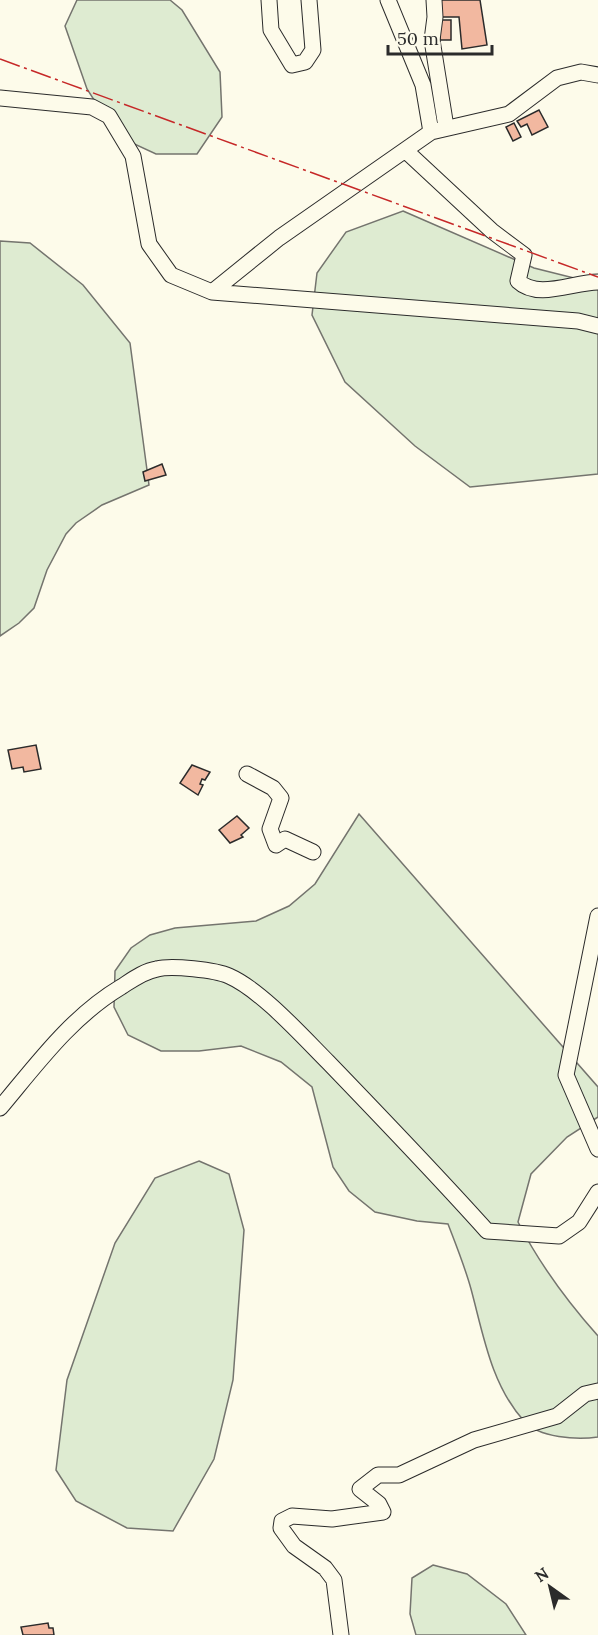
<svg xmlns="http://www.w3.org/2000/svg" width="598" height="1635" viewBox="0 0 598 1635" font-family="Lora,serif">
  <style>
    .green { fill: #deebd1; stroke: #74746e; stroke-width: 1.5 }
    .building { fill: #f2b8a0; stroke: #2b2b2b; stroke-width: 1.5 }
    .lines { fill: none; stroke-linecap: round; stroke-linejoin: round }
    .minor-casing { stroke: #2b2b2b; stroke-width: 17 }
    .minor { stroke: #fdfbea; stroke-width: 15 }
    .power { stroke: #c62828; stroke-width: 1.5; stroke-dasharray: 21 4.5 3 4.5; stroke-linecap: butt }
  </style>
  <rect width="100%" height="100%" fill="#fdfbea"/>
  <path class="green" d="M77,0H170L182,10L220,72L222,117L197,154H156L117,136L87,89L65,26Z
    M403,211L534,268L598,284V474L470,487L415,446L345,382L312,315L317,273L346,232Z
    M0,241L30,243L83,285L130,343L149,485L102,505L76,523L66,534L47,570L34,608L19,623L0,636Z
    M359,814L598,1087V1117L567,1137L531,1174L518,1222C540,1265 566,1300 598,1336V1437C577,1440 539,1438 524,1421C491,1385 483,1333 471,1289C465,1267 456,1245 448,1224L417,1221L375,1212L349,1191L333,1167L312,1087L281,1062L241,1046L199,1051H161L128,1035L114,1007L115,971L131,948L150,935L175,928L256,921L289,906L315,884Z
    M199,1161L229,1174L244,1230L233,1380L214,1459L173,1531L127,1528L76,1501L56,1470L67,1380L115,1243L155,1178Z
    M433,1565L467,1574L506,1604L526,1635H416L410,1614L412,1578Z"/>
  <path class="building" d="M439,0H480L487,45L462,49L459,17H439Z
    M440,20H451V40H440Z
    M539,110L548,127L532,135L527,124L521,127L517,121Z
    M514,123L521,137L513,141L506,127Z
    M162,464L166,475L145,481L143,472Z
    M36,745L41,769L24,772L23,767L12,769L8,750Z
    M192,765L210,772L205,780L202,779L200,784L203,785L198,795L180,783Z
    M237,816L249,828L241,835L243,837L230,843L219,830Z
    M48,1623L49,1628H53L54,1635H23L21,1627Z"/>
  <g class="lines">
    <defs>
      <path id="minor" d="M269,0L271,30L292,65L305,62L313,50L309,0
        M388,0L423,85L431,132
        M434,0L435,17L432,40L446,127
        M0,98L92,107L109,116L133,156L149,244L171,275L212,292L578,321L598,326
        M406,151L492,231L524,255L518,281C538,300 573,282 598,282
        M212,292L279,238L431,132L509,114L557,78L581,72L598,75
        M247,774L273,788L281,798L270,829L276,845L285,839L313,852
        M598,916L566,1075L598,1149
        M0,1108C37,1064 71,1017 121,987C132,980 144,971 157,969C171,965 216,970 229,976C261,990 303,1037 328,1062C382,1118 435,1173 487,1231L559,1236L579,1222L598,1192
        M341,1635L334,1580L325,1568L294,1546L281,1528L282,1521L292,1516L332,1519L383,1512L379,1504L360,1489L378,1475H399L474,1440L557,1416L585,1394L598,1391"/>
    </defs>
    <use href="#minor" class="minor-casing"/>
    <use href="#minor" class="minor"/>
    <path class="power" d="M0,59L598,277"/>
  </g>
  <g transform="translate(550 1587) rotate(326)" stroke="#fdfbea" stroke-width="4.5" paint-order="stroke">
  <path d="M0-4.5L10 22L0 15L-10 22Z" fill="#2b2b2b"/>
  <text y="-9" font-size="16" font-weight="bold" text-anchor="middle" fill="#2b2b2b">N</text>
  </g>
  <path d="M388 45v9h104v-9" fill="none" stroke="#2b2b2b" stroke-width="3"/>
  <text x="397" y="45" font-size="18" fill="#2b2b2b" stroke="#fdfbea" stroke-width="4.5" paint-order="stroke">50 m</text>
</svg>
